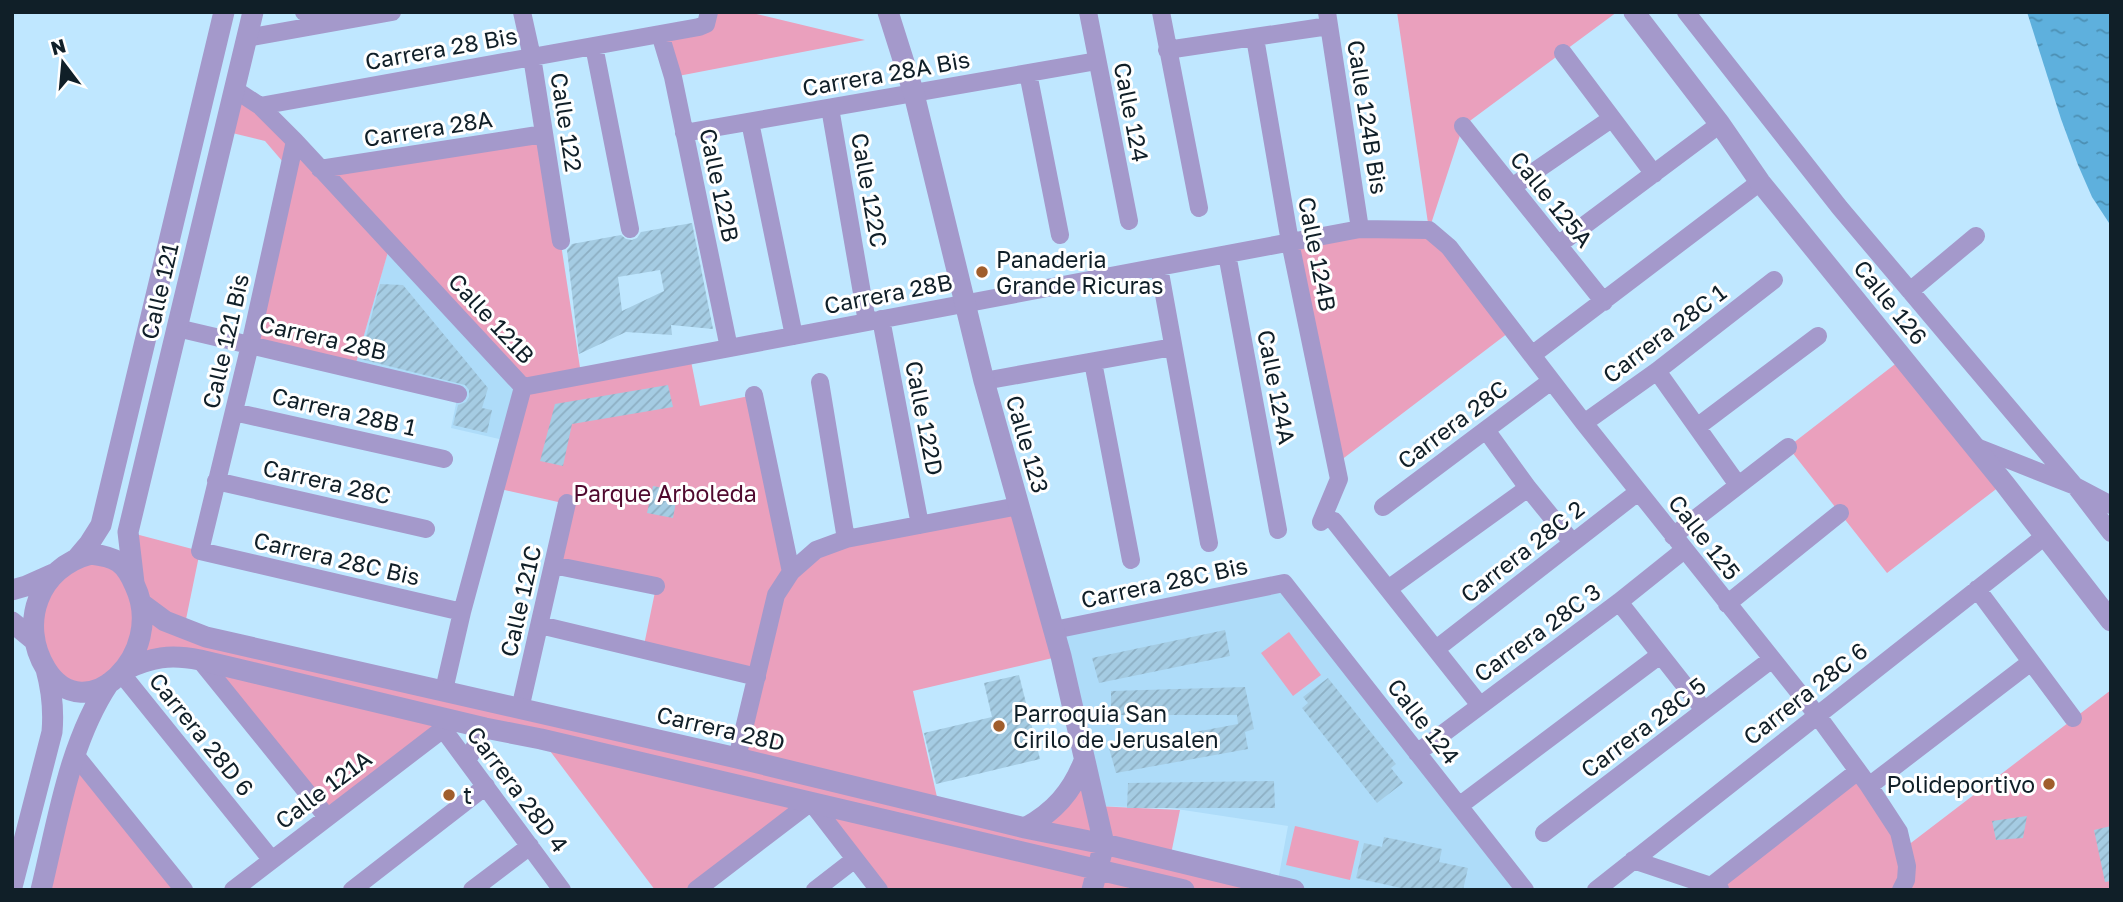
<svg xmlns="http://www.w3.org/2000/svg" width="2123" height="902" viewBox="0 0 2123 902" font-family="'Golos Text',sans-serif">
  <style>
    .built { fill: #aedcf9 }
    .green { fill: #eaa0bd }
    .water { fill: url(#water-ripples) }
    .building { fill: url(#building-hatch); fill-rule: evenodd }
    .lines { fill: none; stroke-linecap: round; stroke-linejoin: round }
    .minor { stroke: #a499cb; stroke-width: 18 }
    .tertiary { stroke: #a499cb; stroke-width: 21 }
    .poi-dot { fill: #a05e2c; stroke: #fff; stroke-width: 2.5 }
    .labels { text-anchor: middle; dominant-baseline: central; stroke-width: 6; stroke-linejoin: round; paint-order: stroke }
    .street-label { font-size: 23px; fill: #101f28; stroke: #fff }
    .poi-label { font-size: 23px; fill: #101f28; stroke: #fff; text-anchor: start }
    .park-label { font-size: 23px; fill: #4f092e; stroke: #fff }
  </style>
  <defs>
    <pattern id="water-ripples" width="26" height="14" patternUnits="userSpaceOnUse" patternTransform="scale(1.75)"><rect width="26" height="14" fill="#5eb0dd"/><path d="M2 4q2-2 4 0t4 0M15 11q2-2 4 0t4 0" fill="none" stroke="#4c8fb3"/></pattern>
    <pattern id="building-hatch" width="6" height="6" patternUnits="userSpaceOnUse" patternTransform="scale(1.75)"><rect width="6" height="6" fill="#a5cce3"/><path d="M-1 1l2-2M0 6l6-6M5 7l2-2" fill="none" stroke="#8dafc3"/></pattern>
  </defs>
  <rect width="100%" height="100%" fill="#bfe7ff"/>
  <path class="built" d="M390,244L523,387L508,441L451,428L458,394L354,370Z
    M1284,583L1525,890H1294L1277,886L1288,826L1170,808L1095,806L1054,630Z"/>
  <path class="green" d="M709,12H748L865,40L673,77L660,34L692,28Z
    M1397,12H1617L1463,126L1429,230L1512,330L1336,464L1290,242L1429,230Z
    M234,89L321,169L544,134L581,374L690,356L700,406L754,395L791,571L816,550L1018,506L1061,656L913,691L939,806L1025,828L1077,778L1095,806L1180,810L1170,859L1294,890H1184L1136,885L1122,890H879L811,802L696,890H655L541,739L443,729L327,817L200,660L181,656L101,687L57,682L35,612L66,564L118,560L128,532L200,551L184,629L737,758L757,677L643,650L656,587L553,565L567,504L496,488L523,387L390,245L354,370L250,345L289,169L265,141L224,131Z
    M1903,358L2004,483L1887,573L1788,447Z
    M1289,632L1321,675L1293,696L1261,653Z
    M2111,690V890H1723L1711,886L1858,771L1903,849Z
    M76,756L184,890H41Z
    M1295,826L1359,841L1350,880L1286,865Z"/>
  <path class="water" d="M2027,12H2111V226L2092,197L2078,165L2061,119Z"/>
  <path class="building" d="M692,223L713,329L671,325L672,335L626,332L579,354L567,250L572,244L621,235L626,239L632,240L637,238L641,232ZM660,270L664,291L622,311L618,277Z
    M380,284L403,285L488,388L482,408L492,410L487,433L453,425L458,405L466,402L469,397V390L465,385L360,359Z
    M668,385L673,407L572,424L563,466L540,461L555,404Z
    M653,486L678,491L673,518L647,513Z
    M1225,630L1230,656L1099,683L1092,658Z
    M1019,675L1040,759L936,784L924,733L992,717L984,683Z
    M1328,678L1396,764L1391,768L1403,783L1377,803L1302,708L1308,703L1303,697Z
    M1245,687L1254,729L1245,732L1248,749L1116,773L1109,748L1238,724L1237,715H1111V691Z
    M1274,781L1275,808H1127L1128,783Z
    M2027,816L2023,838L1996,840L1992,821Z
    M2111,826V881L2105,882L2094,830Z
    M1384,837L1442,849L1439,862L1468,868L1463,890H1410L1356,878L1364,843L1382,847Z"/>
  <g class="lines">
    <path class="minor" d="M304,12L334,21
      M522,12L532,57L561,241
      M1088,12L1129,221
      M1161,12L1199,208
      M1327,12L1360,229
      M1686,12L1840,208L2075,486L2111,533
      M660,34L673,77L729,348
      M246,38L392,12
      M1255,38L1290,242L1339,479L1321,522
      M594,46L630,229
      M1167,50L1329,26
      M1563,53L1654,174
      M1028,73L1060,235
      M234,89L260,106L295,141L523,387
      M260,106L699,27L706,24L709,12
      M830,108L867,322
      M750,122L794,336
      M1463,126L1604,302
      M684,133L1097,61
      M295,141L250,345L200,551L462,612
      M320,169L544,134
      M1512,187L1611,119
      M1558,245L1720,124
      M1227,254L1278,530
      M1159,267L1209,543
      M1910,291L1976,236
      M881,319L920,525
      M177,328L458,394
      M1532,355L1760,182
      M1093,362L1131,560
      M1657,371L1738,485
      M984,381L1173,347
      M820,382L846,539
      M523,387L1360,229L1429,230L1449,247L1584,423L1817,715L1869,786L1899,832L1907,866L1906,880L1901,890
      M754,395L791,572
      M234,412L444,459
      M1584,423L1657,371L1774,280
      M1697,427L1818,336
      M1486,430L1528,488L1572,542
      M1974,446L2075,486L2111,505
      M216,481L426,529
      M1383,507L1551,381
      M1334,521L1479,704
      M1673,536L1788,447
      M553,565L656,586
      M1388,589L1528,488
      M1977,589L2073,718
      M1619,602L1704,710
      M1727,604L1840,513
      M540,625L757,677
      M1054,630L1284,583L1525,890
      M1436,649L1638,492
      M200,660L327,817
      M121,673L271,859
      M444,690L462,612L523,387
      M520,709L567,503
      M440,719L443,729L562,890
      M1417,753L1619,602L1684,550
      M76,756L184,890
      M737,758L776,595L791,572L816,550L846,539L1018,506
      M467,761L485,728
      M1869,786L2031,662
      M1459,806L1660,655
      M1544,833L1772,659
      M1633,860L1720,889
      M1711,886L1858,771
      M233,890L443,729
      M352,890L486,786
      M472,890L530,846
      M696,890L811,802L879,890
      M815,890L855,859
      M1596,890L2045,536"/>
    <path class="tertiary" d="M888,12L914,94L984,381L1061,656L1104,844L1092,890
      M1634,12L1720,124L1760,182L2004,483L2111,621
      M91,554C116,557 125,562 135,586C167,654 85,732 46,669C18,623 39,567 91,554Z
      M78,557L89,544L101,525L224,12
      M134,583L128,532L253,12
      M12,590L26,586L53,574
      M142,604L165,621L206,637L737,758L1025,828L1104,844L1294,890
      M12,622L35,641
      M124,670C152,657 170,654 200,660L485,728L541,739L1184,890
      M1025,828C1054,812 1072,792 1084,761
      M12,887L52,732C54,709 52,691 46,669
      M41,890C58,820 69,743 109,683"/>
  </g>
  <g class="poi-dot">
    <circle cx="982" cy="272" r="7"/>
    <circle cx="999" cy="726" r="7"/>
    <circle cx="2049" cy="784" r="7"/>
    <circle cx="449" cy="795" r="7"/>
  </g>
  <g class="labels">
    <g class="street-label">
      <text transform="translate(441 48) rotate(-10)">Carrera 28 Bis</text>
      <text transform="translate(886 73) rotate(-10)">Carrera 28A Bis</text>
      <text transform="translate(1132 112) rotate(79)">Calle 124</text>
      <text transform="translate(1368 117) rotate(81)">Calle 124B Bis</text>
      <text transform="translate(567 122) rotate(81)">Calle 122</text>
      <text transform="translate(428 128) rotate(-9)">Carrera 28A</text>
      <text transform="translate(720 185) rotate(78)">Calle 122B</text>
      <text transform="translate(870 190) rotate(80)">Calle 122C</text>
      <text transform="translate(1552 199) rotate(51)">Calle 125A</text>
      <text transform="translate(1318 254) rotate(79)">Calle 124B</text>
      <text transform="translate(159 291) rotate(-77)">Calle 121</text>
      <text transform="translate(888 293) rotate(-11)">Carrera 28B</text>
      <text transform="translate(1891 302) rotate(51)">Calle 126</text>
      <text transform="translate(492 318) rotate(47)">Calle 121B</text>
      <text transform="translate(1664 333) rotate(-37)">Carrera 28C 1</text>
      <text transform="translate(323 337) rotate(13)">Carrera 28B</text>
      <text transform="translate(225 341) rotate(-77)">Calle 121 Bis</text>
      <text transform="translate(1277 387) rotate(79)">Calle 124A</text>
      <text transform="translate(344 411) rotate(13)">Carrera 28B 1</text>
      <text transform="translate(925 418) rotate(79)">Calle 122D</text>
      <text transform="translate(1452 424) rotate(-37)">Carrera 28C</text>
      <text transform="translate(1028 444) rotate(74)">Calle 123</text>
      <text transform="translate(327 481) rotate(13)">Carrera 28C</text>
      <text transform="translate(1705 537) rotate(52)">Calle 125</text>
      <text transform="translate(1522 551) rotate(-38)">Carrera 28C 2</text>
      <text transform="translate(337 558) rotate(13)">Carrera 28C Bis</text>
      <text transform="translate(1164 582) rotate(-12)">Carrera 28C Bis</text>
      <text transform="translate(520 601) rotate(-77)">Calle 121C</text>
      <text transform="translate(1537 632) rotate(-36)">Carrera 28C 3</text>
      <text transform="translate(1805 693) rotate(-38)">Carrera 28C 6</text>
      <text transform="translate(1424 721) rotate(52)">Calle 124</text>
      <text transform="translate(1643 727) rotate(-37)">Carrera 28C 5</text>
      <text transform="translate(721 728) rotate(13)">Carrera 28D</text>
      <text transform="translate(202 734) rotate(51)">Carrera 28D 6</text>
      <text transform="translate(323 789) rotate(-37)">Calle 121A</text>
      <text transform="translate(518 789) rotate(53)">Carrera 28D 4</text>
    </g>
    <g class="poi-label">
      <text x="996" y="259">Panaderia<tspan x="996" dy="26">Grande Ricuras</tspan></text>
      <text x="1013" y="713">Parroquia San<tspan x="1013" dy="26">Cirilo de Jerusalen</tspan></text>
      <text x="2035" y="784" text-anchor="end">Polideportivo</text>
      <text x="463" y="795">t</text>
    </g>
    <g class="park-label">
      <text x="665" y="493">Parque Arboleda</text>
    </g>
  </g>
  <rect width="2123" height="902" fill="none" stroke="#101f28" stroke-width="28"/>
  <g transform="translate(63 63) rotate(344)" stroke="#ffffff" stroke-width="5" paint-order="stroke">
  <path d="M0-5L12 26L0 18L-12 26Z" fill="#101f28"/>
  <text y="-10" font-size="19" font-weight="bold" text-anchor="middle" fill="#101f28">N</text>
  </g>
</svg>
